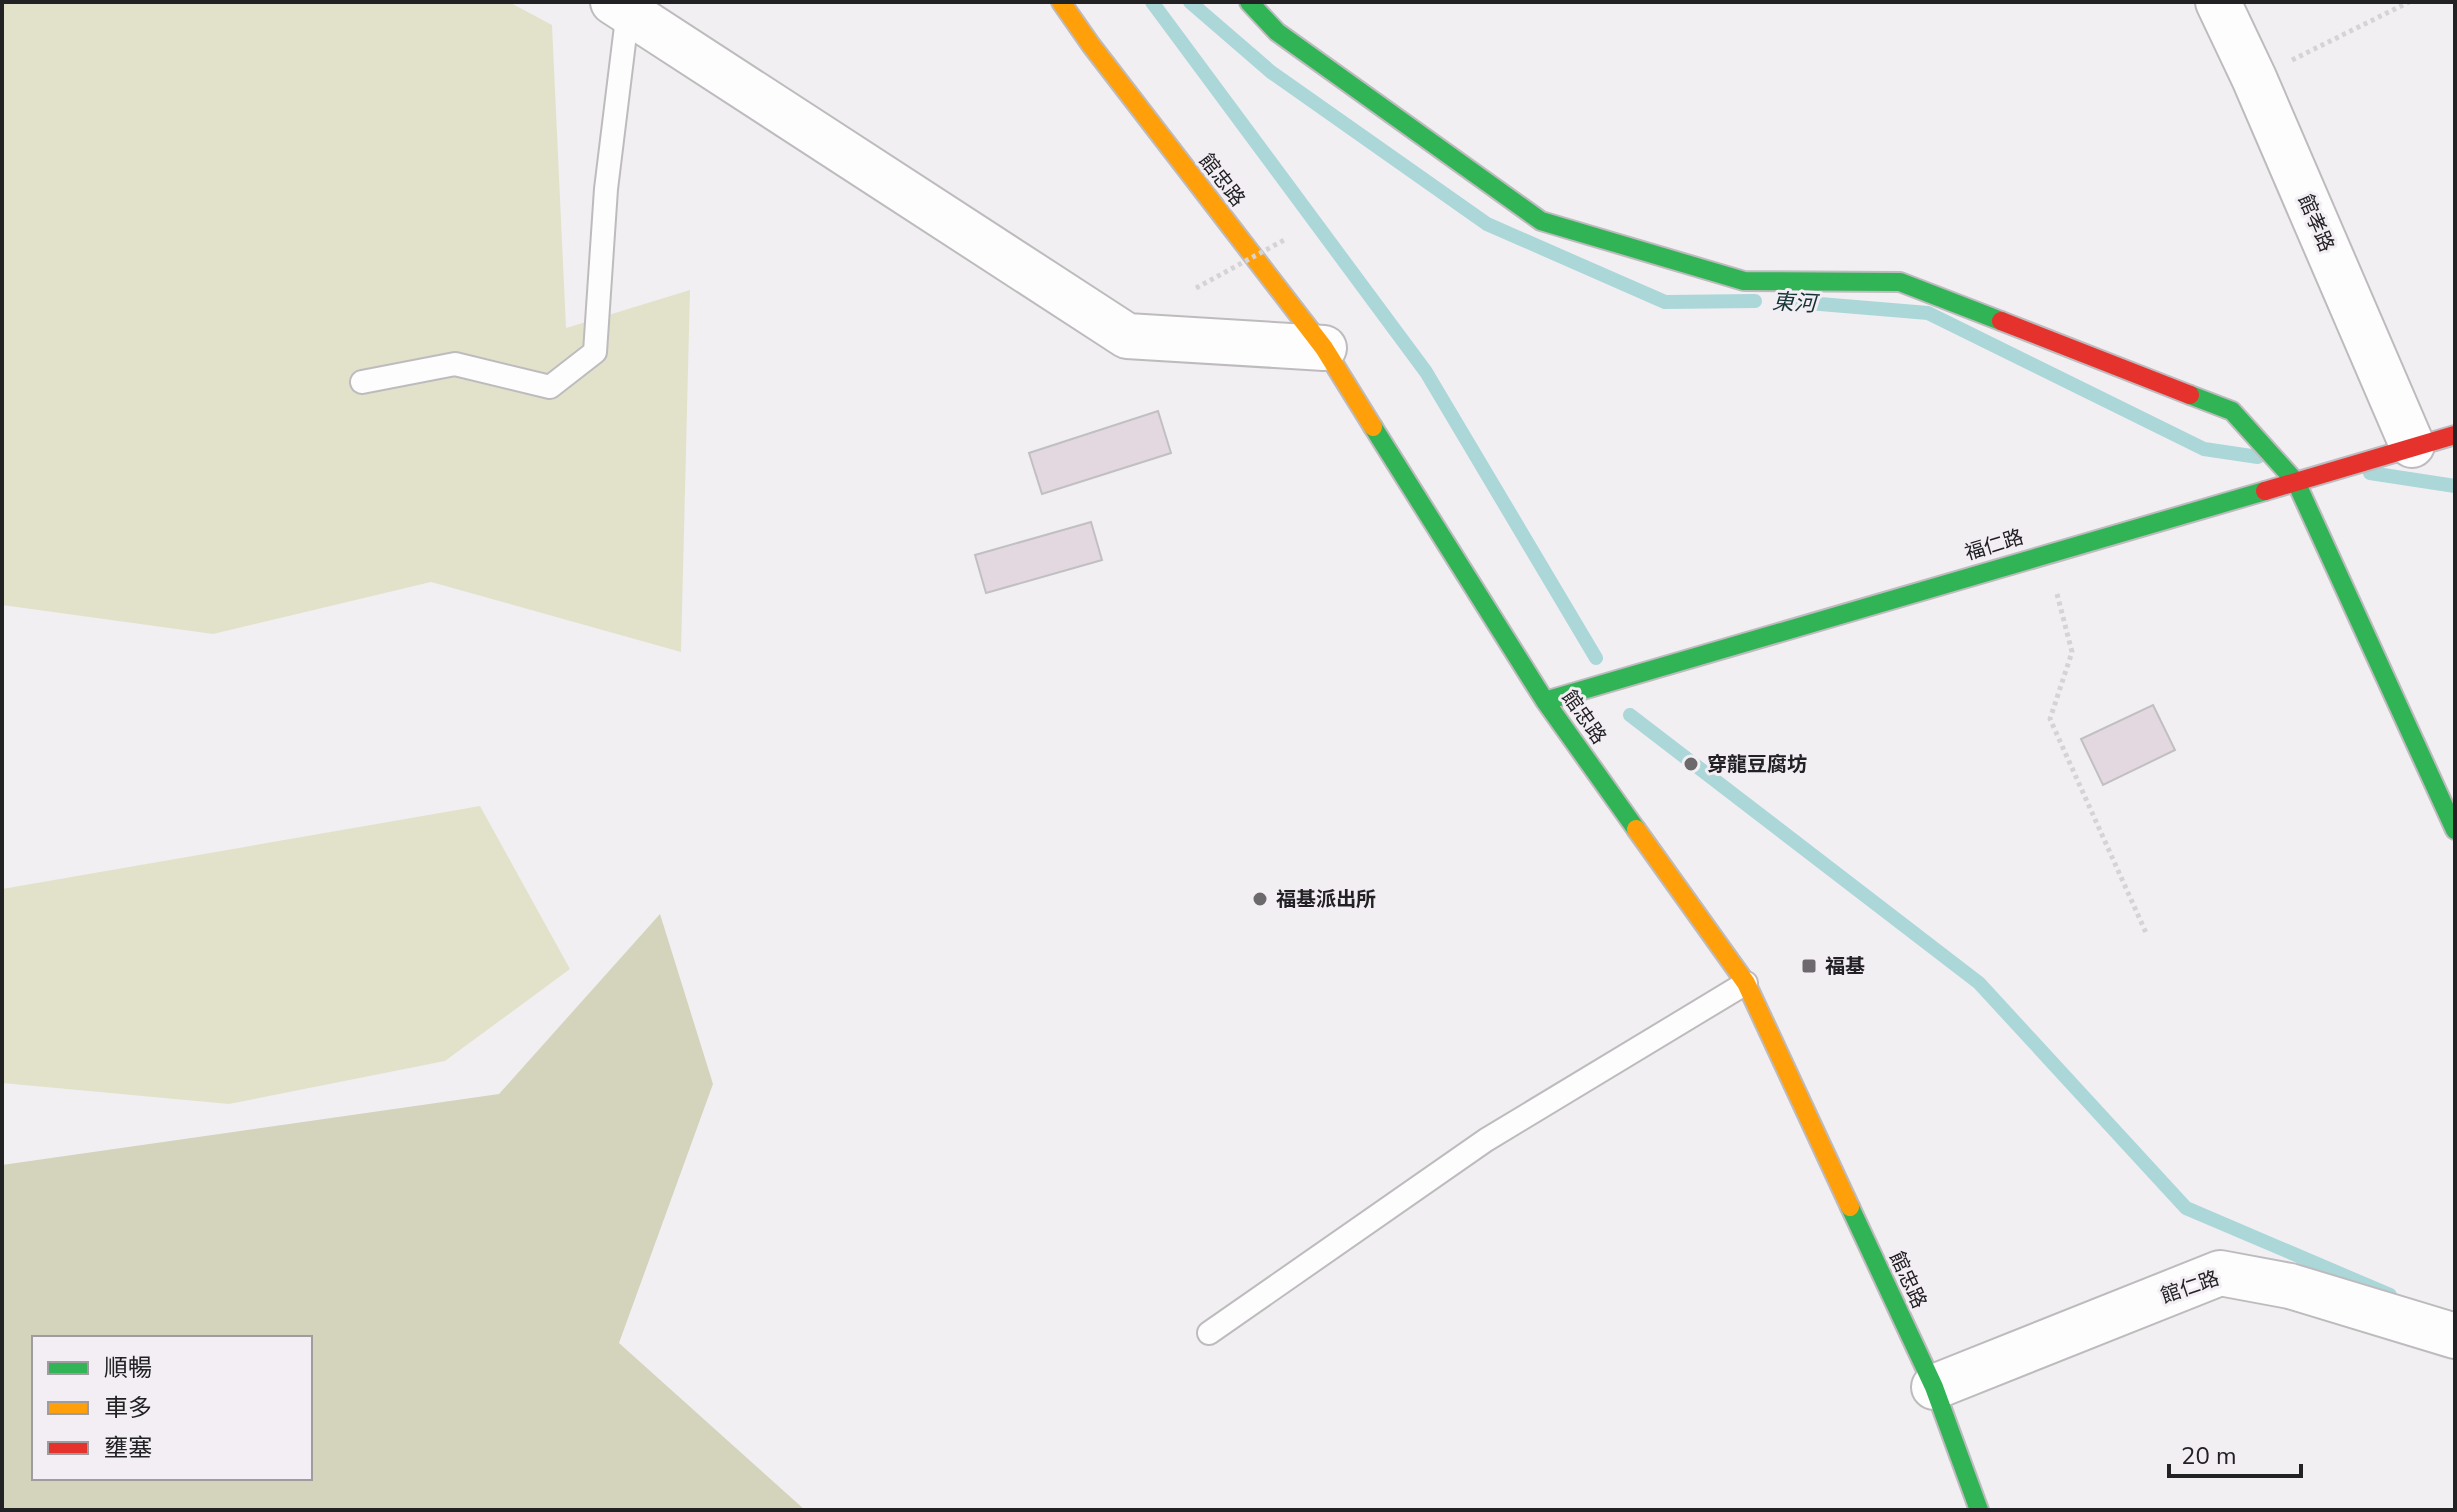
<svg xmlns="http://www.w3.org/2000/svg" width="2457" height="1512" viewBox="0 0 2457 1512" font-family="'Nunito Sans','Noto Sans TC',sans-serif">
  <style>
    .green { fill: #e2e2cb }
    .forest { fill: #d3d4bb; fill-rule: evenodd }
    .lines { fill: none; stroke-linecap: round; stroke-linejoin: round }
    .stream { stroke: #abd7d9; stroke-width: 14 }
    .building { fill: #e3d8e0; stroke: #c0bfc1; stroke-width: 2 }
    .lane-casing { stroke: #bebbbe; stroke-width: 26 }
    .street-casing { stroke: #bebbbe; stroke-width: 48 }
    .fast-casing { stroke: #bebbbe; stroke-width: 22 }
    .slow-casing { stroke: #bebbbe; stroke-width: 22 }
    .jam-casing { stroke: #bebbbe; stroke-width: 22 }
    .path { stroke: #d5d4d5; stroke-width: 5; stroke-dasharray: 4 4; stroke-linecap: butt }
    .lane { stroke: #fdfdfd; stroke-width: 22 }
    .street { stroke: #fdfdfd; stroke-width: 44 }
    .fast { stroke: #30b455; stroke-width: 18 }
    .slow { stroke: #ff9f0a; stroke-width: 18 }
    .jam { stroke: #e5322d; stroke-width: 18 }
    .path-bridge { stroke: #d5d4d5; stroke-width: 5; stroke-dasharray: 4 4; stroke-linecap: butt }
    .poi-dot { fill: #6b696c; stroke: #f3eef4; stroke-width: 3 }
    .labels { text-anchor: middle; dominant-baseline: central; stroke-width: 6; stroke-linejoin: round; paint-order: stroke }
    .street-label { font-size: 20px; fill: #222123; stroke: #f3eef4 }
    .poi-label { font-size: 20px; font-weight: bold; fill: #222123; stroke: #f3eef4; text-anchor: start }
    .water-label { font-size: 22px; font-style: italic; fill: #133435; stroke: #f3eef4 }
  </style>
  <rect width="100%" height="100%" fill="#f2eff3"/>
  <path class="green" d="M2,2H509L552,25L566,328L690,290L681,652L431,582L213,634L2,605Z
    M480,806L570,969L445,1061L229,1104L2,1083V889Z"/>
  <path class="forest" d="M660,914L713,1084L619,1343L805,1510H2V1165L499,1094ZM34,1338H310V1478H34Z"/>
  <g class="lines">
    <path class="stream" d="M1152,2L1426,372L1596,658
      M1190,2L1271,72L1487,224L1665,302L1755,301
      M1796,302L1928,313L2204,449L2258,457
      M2370,473L2455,486
      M1630,715L1979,983L2186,1208L2390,1295"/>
  </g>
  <path class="building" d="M1158,411L1171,453L1042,494L1029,453Z
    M1091,522L1102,560L986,593L975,555Z
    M2153,705L2175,750L2103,785L2081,739Z"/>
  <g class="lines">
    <defs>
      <path id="lane" d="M362,382L455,364L550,387L595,352L606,189L628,10
        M1209,1333L1486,1140L1746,983"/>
      <path id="street" d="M613,2L1127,336L1324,348
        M2218,2L2254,78L2412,445
        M1934,1387L2220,1273L2290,1286L2455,1336"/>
      <path id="fast" d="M1249,2L1277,32L1541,221L1744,281L1900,282L2001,321
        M2190,395L2232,411L2296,482L2455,830
        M1373,427L1545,701L1636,829
        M1545,701L2265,491
        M1850,1207L1934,1387L1979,1510"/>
      <path id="slow" d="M1061,2L1091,45L1324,348L1373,427
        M1636,829L1746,983L1850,1207"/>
      <path id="jam" d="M2001,321L2190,395
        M2265,491L2455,435"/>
    </defs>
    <use href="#lane" class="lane-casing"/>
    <use href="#street" class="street-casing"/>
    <use href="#fast" class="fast-casing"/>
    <use href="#slow" class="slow-casing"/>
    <use href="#jam" class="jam-casing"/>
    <path class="path" d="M2292,60L2409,2
      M2057,594L2072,652L2050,719L2147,935"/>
    <use href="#lane" class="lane"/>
    <use href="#street" class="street"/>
    <use href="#fast" class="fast"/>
    <use href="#slow" class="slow"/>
    <use href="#jam" class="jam"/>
    <path class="path-bridge" d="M1196,288L1286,239"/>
  </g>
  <g class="poi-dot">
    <circle cx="1691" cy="764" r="8"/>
    <circle cx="1260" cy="899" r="8"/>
    <rect x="1801" y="958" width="16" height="16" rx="4"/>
  </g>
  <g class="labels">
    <g class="street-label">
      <text transform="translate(1222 180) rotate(52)">館忠路</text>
      <text transform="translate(2316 223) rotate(67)">館孝路</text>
      <text transform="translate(1994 545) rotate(-17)">福仁路</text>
      <text transform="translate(1584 717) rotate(55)">館忠路</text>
      <text transform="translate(1908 1280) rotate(65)">館忠路</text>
      <text transform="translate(2190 1287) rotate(-19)">館仁路</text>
    </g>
    <g class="poi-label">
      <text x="1707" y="764">穿龍豆腐坊</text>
      <text x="1276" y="899">福基派出所</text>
      <text x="1825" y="966">福基</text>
    </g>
    <g class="water-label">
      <text transform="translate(1794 303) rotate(3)">東河</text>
    </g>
  </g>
  <rect width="2457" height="1512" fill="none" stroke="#222123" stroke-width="8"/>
  <rect x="32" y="1336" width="280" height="144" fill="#f3eef4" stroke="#9f9ca0" stroke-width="2"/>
  <rect x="48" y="1362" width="40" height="12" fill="#30b455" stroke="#9f9ca0" stroke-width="2"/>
  <text x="104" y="1376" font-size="24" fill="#222123">順暢</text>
  <rect x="48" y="1402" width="40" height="12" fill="#ff9f0a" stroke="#9f9ca0" stroke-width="2"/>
  <text x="104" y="1416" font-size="24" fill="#222123">車多</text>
  <rect x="48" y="1442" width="40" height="12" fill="#e5322d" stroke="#9f9ca0" stroke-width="2"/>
  <text x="104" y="1456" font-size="24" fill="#222123">壅塞</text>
  <path d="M2169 1464v12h132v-12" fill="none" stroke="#222123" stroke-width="4"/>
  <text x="2181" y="1464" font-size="24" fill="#222123" stroke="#f3eef4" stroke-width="6" paint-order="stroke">20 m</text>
</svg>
